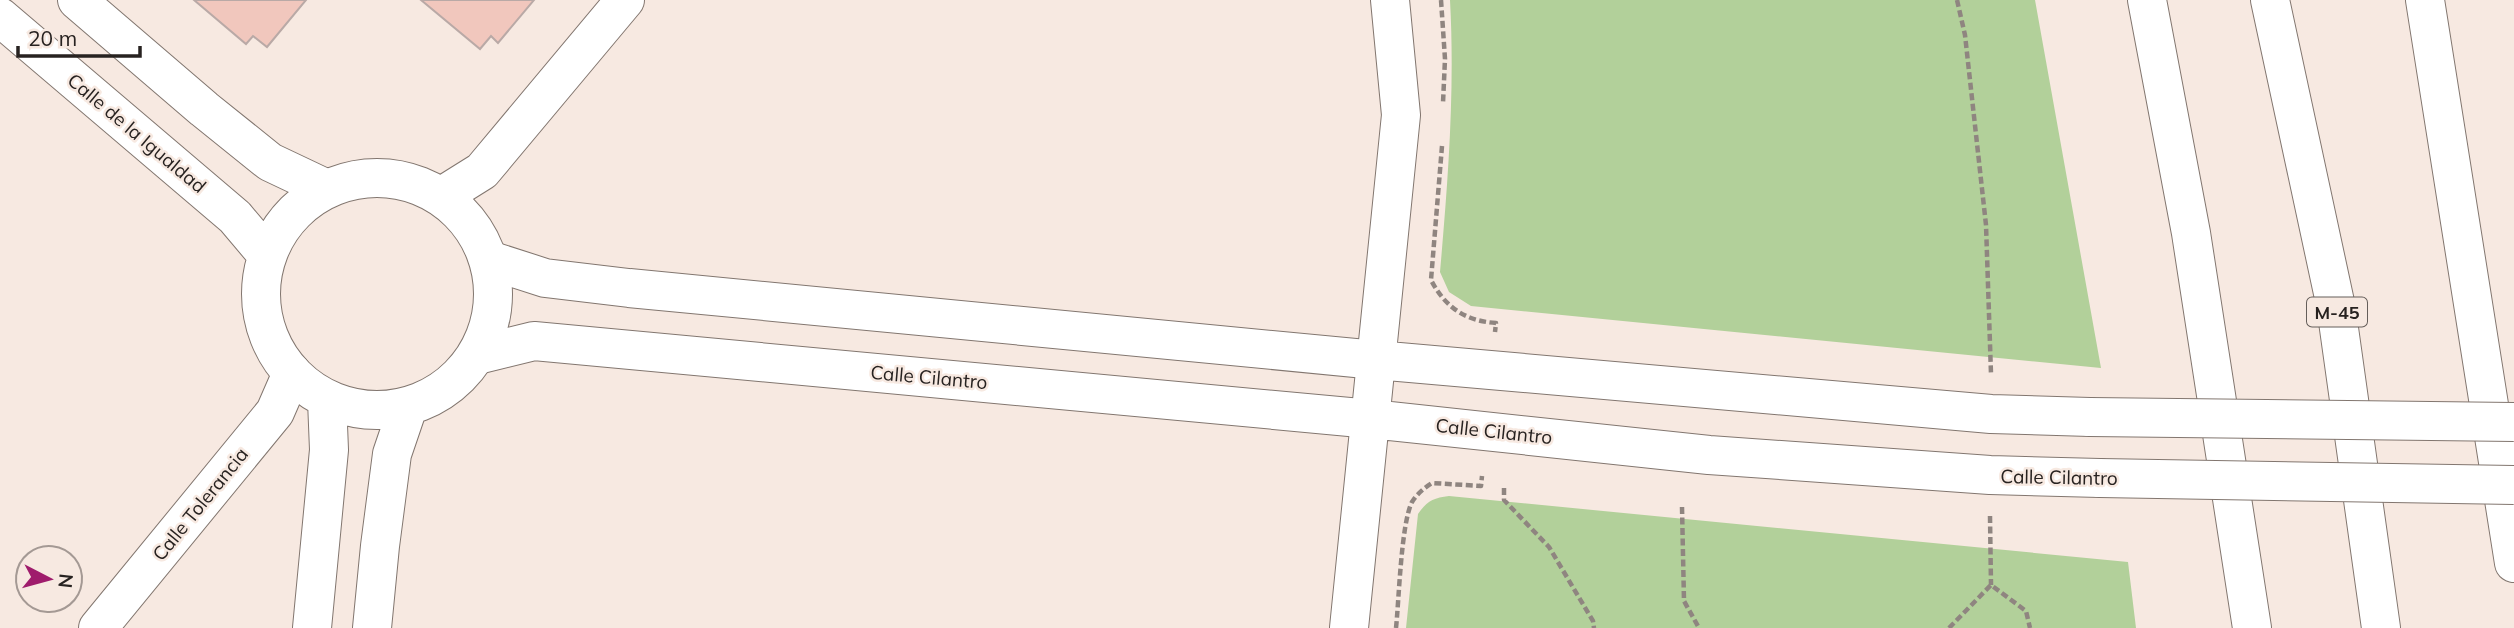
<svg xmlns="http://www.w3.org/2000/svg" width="2514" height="628" viewBox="0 0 2514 628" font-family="Mulish,sans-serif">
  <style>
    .green { fill: #b2d09a }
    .building { fill: #f1c7bd; stroke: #b9a9a6; stroke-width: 2 }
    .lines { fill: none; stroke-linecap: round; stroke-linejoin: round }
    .minor-casing { stroke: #82766f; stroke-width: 40 }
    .tertiary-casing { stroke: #82766f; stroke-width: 40 }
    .secondary-casing { stroke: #82766f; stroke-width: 40 }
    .motorway-casing { stroke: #82766f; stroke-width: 40 }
    .path { stroke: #8f8580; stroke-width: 4.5; stroke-dasharray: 7 3.5; stroke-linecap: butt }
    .minor { stroke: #fff; stroke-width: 38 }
    .tertiary { stroke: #fff; stroke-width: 38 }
    .secondary { stroke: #fff; stroke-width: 38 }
    .motorway { stroke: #fff; stroke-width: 38 }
    .tertiary-bridge-casing { stroke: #82766f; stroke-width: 40; stroke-linecap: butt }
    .tertiary-bridge { stroke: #fff; stroke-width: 38 }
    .labels { text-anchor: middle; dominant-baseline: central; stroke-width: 5; stroke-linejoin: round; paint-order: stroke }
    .shield { fill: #f7e9e1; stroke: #655e5a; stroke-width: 2 }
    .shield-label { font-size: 18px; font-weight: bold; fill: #272220 }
    .street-label { font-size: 19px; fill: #272220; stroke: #f7e9e1 }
  </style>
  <rect width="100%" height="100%" fill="#f7e9e1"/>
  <path class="green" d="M1450,0H2035L2101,368L1471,306L1449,292L1440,272C1448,181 1455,91 1450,0Z
    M1449,496L2128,562L2136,628H1406L1418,514C1427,501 1433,498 1449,496Z"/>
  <path class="building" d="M194,0H306L267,47L253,36L246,44Z
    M421,0H534L498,43L491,36L480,49Z"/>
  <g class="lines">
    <defs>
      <path id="minor" d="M442,196L482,171L625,0
        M489,260L545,278L629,288L1376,360
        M477,355L534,341L1371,419
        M98,628L275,412L292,373"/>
      <path id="tertiary" d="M1376,360L1991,414L2090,417
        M1371,419L1709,455L1990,475L2100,478
        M1349,628L1401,115L1390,0"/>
      <path id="secondary" d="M77,0L204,109L270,162L327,189
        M0,17L235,217L267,255
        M261 294a116 116 0 1 1 232 0a116 116 0 1 1-232 0Z
        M312,628L329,450L327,400
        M372,628L380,546L392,454L408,407"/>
      <path id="motorway" d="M2147,0L2191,233L2252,628
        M2270,0L2336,307L2381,628
        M2425,0L2514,563"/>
    </defs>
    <use href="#minor" class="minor-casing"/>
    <use href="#tertiary" class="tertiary-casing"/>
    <use href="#secondary" class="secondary-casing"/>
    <use href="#motorway" class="motorway-casing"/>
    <path class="path" d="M1441,0L1445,59L1443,103
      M1957,0L1965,35L1986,225L1991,374
      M1442,146L1431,280C1445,307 1465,321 1496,323L1495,332
      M1504,488V500L1549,547L1593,621L1594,628
      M1682,507L1684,601L1699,628
      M1990,516L1991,585
      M1396,628C1399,600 1401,524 1412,502C1417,494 1424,488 1432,483L1481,486L1482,476
      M1949,628L1991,585L2026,611L2030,628"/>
    <use href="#minor" class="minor"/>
    <use href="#tertiary" class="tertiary"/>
    <use href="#secondary" class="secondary"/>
    <use href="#motorway" class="motorway"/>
    <defs>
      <path id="tertiary-bridge" d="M2090,417L2514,422
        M2100,478L2514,485"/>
    </defs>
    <use href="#tertiary-bridge" class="tertiary-bridge-casing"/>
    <use href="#tertiary-bridge" class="tertiary-bridge"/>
  </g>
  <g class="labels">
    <rect class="shield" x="2307" y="297.5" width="60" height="29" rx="5"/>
    <g class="shield-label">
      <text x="2337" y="312">M-45</text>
    </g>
    <g class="street-label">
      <text transform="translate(137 133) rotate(40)">Calle de la Igualdad</text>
      <text transform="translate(929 377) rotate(5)">Calle Cilantro</text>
      <text transform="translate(1494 431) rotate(6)">Calle Cilantro</text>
      <text transform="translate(2059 477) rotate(1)">Calle Cilantro</text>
      <text transform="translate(200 504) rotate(-51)">Calle Tolerancia</text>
    </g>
  </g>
  <g transform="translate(49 579) rotate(96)"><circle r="33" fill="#f7e9e1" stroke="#a49994" stroke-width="2"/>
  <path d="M0-5L12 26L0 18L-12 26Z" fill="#9f1c6c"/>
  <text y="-10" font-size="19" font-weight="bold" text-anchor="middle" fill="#272220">N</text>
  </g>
  <path d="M18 46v10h122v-10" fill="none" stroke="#272220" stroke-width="3.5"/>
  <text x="28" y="46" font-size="21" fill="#272220" stroke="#f7e9e1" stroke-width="5" paint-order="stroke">20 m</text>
</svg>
